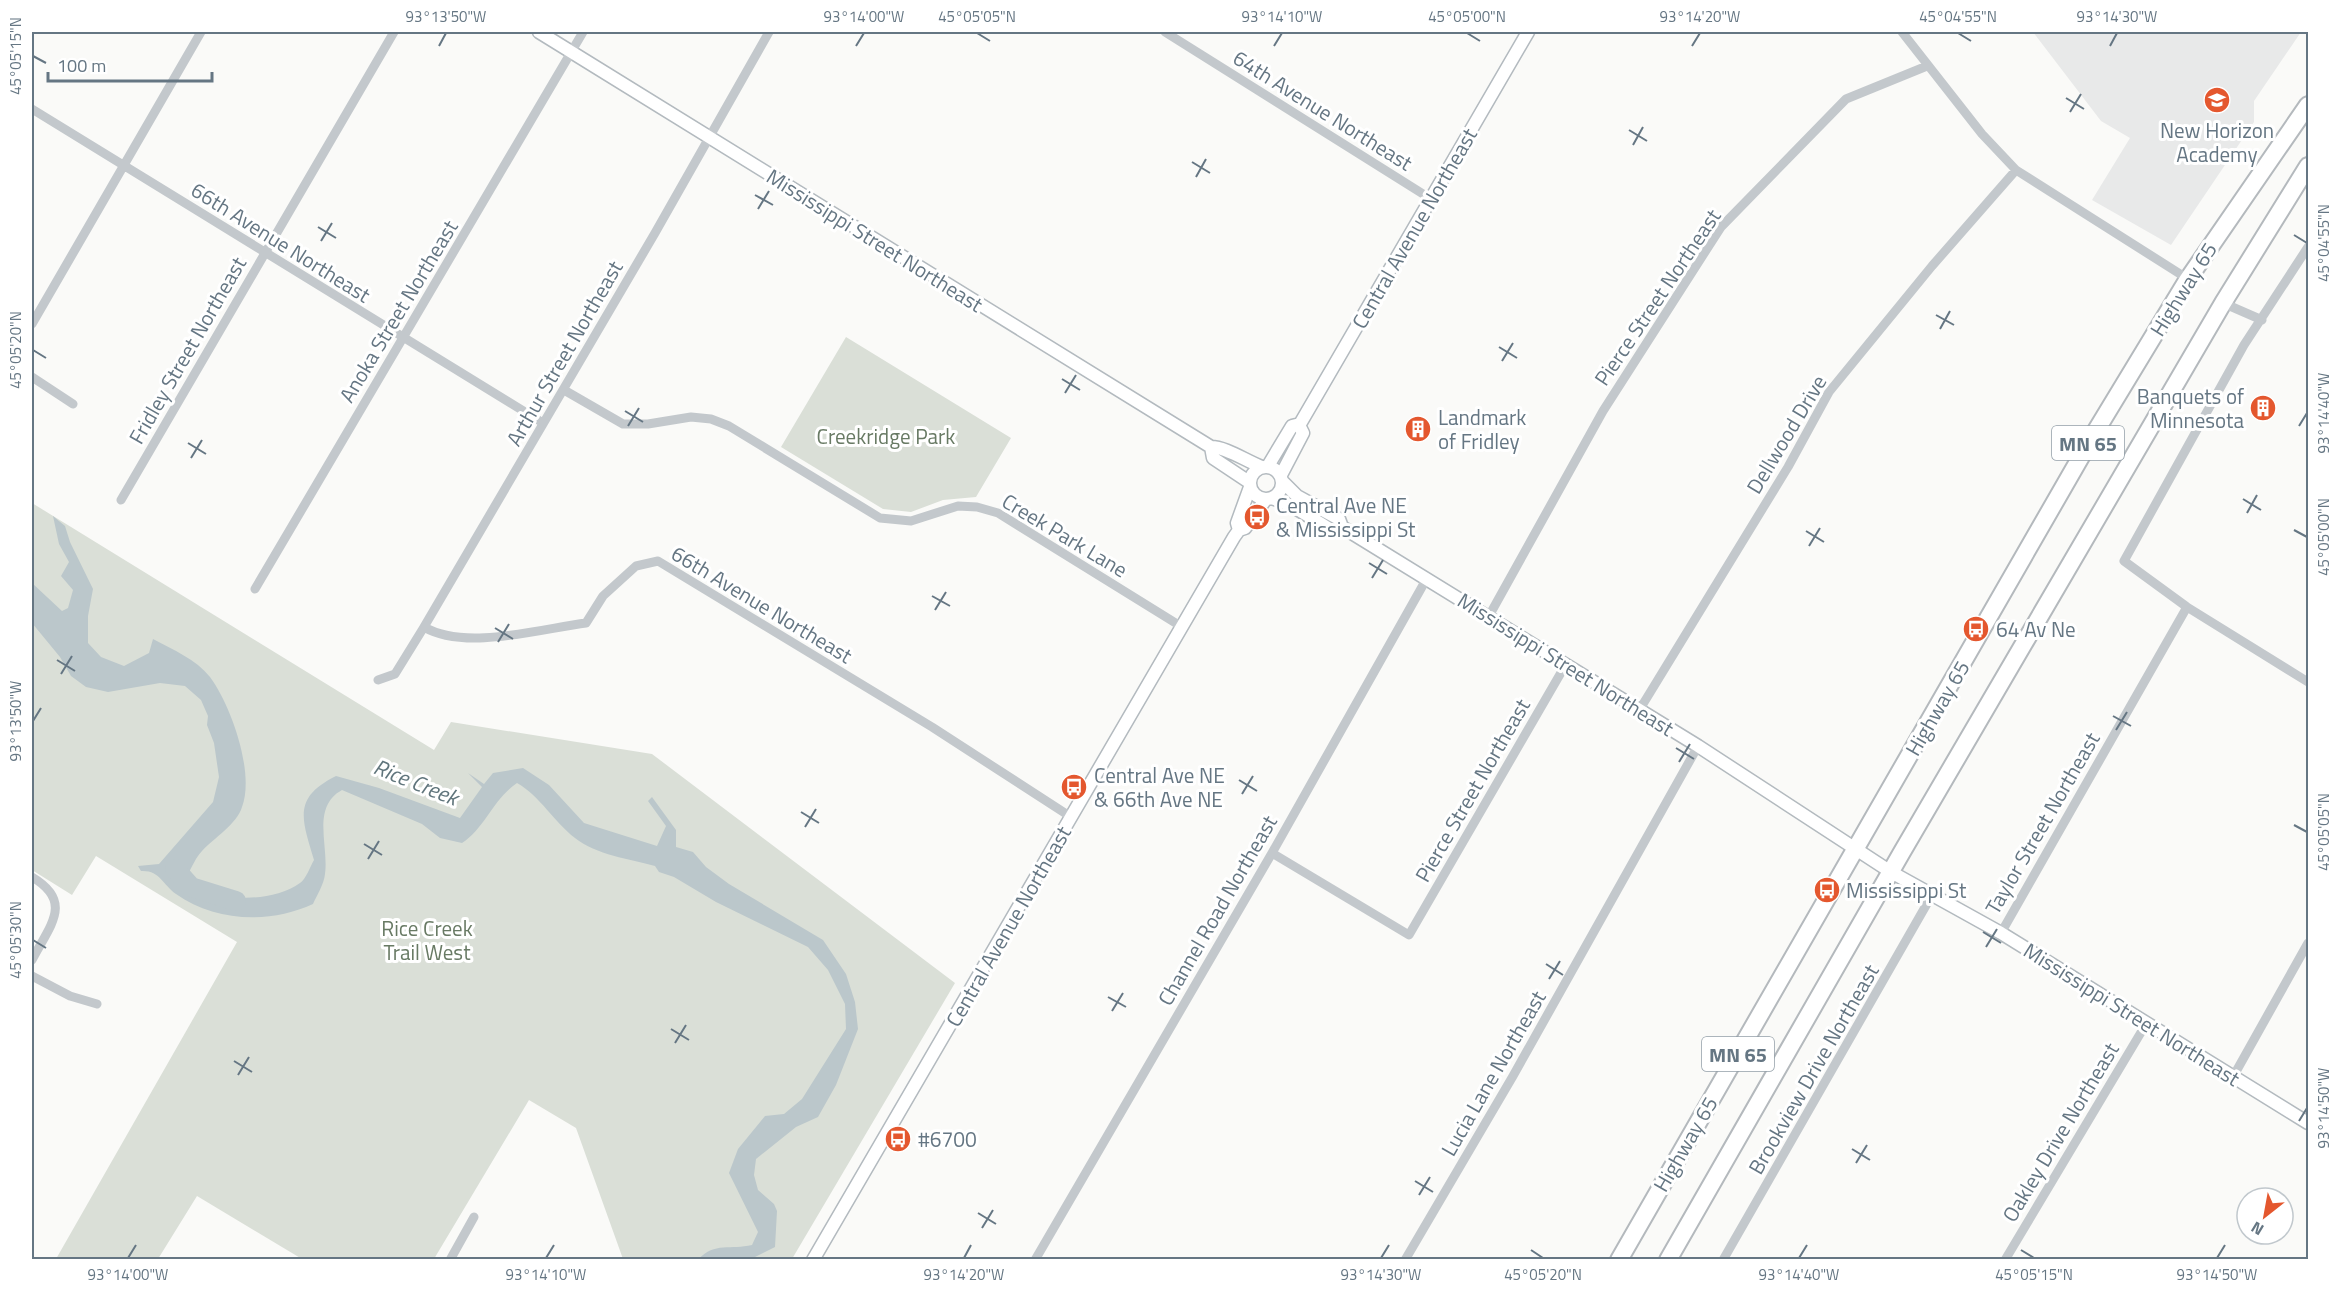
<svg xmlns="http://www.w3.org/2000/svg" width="2340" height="1291" viewBox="0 0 2340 1291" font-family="'Titillium Web',sans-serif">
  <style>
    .built { fill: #e8e9e9 }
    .green { fill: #dadfd7 }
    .water { fill: #bbc7cb }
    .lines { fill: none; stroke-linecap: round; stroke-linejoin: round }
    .river { stroke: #bbc7cb; stroke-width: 20 }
    .secondary-casing { stroke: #b3babf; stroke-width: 15 }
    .highway-casing { stroke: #b4b9bd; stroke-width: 20 }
    .street { stroke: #c3c8cc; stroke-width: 9 }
    .secondary { stroke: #fff; stroke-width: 12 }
    .highway { stroke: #fff; stroke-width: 16 }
    .ticks { fill: none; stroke: #657683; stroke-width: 2 }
    .labels { text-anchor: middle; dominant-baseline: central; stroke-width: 6; stroke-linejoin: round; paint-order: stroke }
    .shield { fill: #fff; stroke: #939fa8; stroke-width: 1.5 }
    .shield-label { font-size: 20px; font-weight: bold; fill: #657683 }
    .street-label { font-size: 21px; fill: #657683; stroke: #fff }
    .poi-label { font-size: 21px; fill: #657683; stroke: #fff; text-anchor: start }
    .park-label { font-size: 21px; fill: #687a64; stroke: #fff }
    .water-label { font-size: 22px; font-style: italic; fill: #60757c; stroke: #fff }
    .neatline { fill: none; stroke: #657683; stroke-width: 2 }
    .ticks-label { font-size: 15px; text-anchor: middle; fill: #657683 }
  </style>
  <rect width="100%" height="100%" fill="#fafaf8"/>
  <path class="built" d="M2033,32H2301L2254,101V122L2171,245L2092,200L2130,138L2101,121Z"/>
  <path class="green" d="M846,337L1011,438L976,497L943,500L911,512L883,509L781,447Z
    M32,503L434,750L451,722L652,754L955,983L792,1259H623L576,1128L529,1100L434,1259H302L197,1196L158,1259H56L237,942L96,856L72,895L32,870Z"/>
  <path class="water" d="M53,516L65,526L70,542L93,589L88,616V643L101,657L124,666L149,653L153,639C173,650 196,659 210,677C231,705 255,773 242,807C237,824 214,838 202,851C196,857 192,867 188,874L191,887C222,900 270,904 300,883C306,879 310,867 314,860C302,819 292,798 336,776L379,788L460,818L482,787L468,773L484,784L493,773L523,768L549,785L584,823L657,846L666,826L648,801L652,797L676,830V847L693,852L706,867L729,884L823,940L846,974L855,1002L858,1029L836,1085L818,1117L796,1127L756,1159L754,1175L758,1190L774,1204L777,1211L775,1247L751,1259H699C714,1242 731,1250 752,1245L758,1232L729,1173L738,1149L765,1116L784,1114L802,1099L846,1029L845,1004L828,970L808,947L716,902L674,877L659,872L655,866C630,859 596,855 575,838C554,822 540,796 517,783C493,799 485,828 462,843L440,838L422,824L342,790C311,807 329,846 325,874C324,884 317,895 313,904C270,924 215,922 176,894C162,884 160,870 141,871L138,866L159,864L213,802L219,777L214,743L207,725L208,716L201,700L185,686L160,683L108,692L86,687L71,676L60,657L32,623L34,614L32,611V583L62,611L68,608L73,590L61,576L69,562L59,544Z"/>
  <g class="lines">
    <path class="river" d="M175,869L191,887L236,901"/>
    <defs>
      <path id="secondary" d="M539,32L1211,447C1226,447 1246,461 1262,467
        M1211,447L1213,458L1249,482
        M1268,466L1292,426L1300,424L1528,32
        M1250 483a16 16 0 1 1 32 0a16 16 0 1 1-32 0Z
        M1281,475L1303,433L1299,425
        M1282,481L1297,496L1339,519L1342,527L1698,746L1891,872L2001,933L2308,1123
        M1272,498L1292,506L1333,531L1342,527
        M1239,530L1237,523L1250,487
        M813,1260L1234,537L1239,530L1245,528L1266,499"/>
      <path id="highway" d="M1619,1260L2094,434L2188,279L2308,105
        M1668,1260L1902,852L2223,303L2308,166"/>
    </defs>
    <use href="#secondary" class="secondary-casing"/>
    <use href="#highway" class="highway-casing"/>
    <path class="street" d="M1165,32L1431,199
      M1902,32L1982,134L2016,170L2188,279
      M32,109L543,423
      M2308,247L2244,345L2124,561L2187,607L2308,682
      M2223,303L2262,320
      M32,324L201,32
      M32,377L73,404
      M564,390L623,424H648L691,417L711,419L729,426L880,518L911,521L958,506L977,507L998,513L1182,627
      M121,500L394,32
      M255,589L583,32
      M1489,616L1603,411L1721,227L1846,99L1927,66
      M424,627C465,651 540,629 586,623L603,596L636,566L658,561L932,727L1071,817
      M378,680L395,674L424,627L655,233L769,32
      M1640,709L1788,467L1829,392L1932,266L2016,170
      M1272,853L1409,935L1566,664
      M32,877C74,902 50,925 32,960
      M2001,933L2187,607
      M32,976L70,996L97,1004
      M2233,1077L2308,943
      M450,1260L474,1217
      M1035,1260L1272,853L1427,578
      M1405,1260L1513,1076L1698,746
      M1723,1260L1932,895
      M2005,1260L2146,1024"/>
    <use href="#secondary" class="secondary"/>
    <use href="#highway" class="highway"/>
  </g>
  <path class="ticks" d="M977,33L990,41M1467,33L1480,41M1958,33L1971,41M439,46L446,33M856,46L864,33M1274,46L1282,33M1692,46L1700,33M2110,46L2117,33M33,56L46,63M2066,98L2084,109M2070,112L2081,94M1629,130L1647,141M1633,145L1643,127M1192,162L1210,173M1196,177L1206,159M755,195L773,205M758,209L769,191M318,227L336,238M2294,235L2307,243M321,241L332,223M1936,315L1954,325M1940,329L1950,311M1499,347L1517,358M33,350L46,358M1502,361L1513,343M1062,379L1080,390M1065,393L1076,375M625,411L643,422M628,426L639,408M2299,426L2307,413M188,443L206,454M191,458L202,440M2243,499L2261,510M2247,513L2257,495M2294,530L2307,537M1806,531L1824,542M1809,546L1820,528M1369,563L1387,574M1372,578L1383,560M932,596L950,606M935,610L946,592M495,628L513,639M498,642L509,624M57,660L75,671M61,674L72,656M2113,716L2131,726M33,721L41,708M2116,730L2127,712M1676,748L1694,759M1679,762L1690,744M1239,780L1257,791M1242,794L1253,776M801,812L819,823M2294,825L2307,832M805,827L816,809M364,844L382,855M368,859L379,841M1983,932L2001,943M33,940L46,948M1986,947L1997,929M1546,964L1563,975M1549,979L1560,961M1108,997L1126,1007M1112,1011L1123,993M671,1029L689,1040M675,1043L686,1025M234,1061L252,1072M238,1075L249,1057M2299,1121L2307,1108M1852,1149L1870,1160M1856,1163L1867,1145M1415,1181L1433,1192M1419,1195L1430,1177M978,1213L996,1224M982,1228L993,1210M1531,1250L1543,1258M2021,1250L2034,1258M128,1258L136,1245M546,1258L554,1245M964,1258L971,1245M1381,1258L1389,1245M1799,1258L1807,1245M2217,1258L2225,1245"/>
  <defs>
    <symbol id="school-disc" viewBox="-11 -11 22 22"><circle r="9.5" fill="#e4572e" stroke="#fff"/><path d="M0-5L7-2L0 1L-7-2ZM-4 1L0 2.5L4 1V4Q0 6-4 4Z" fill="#fff"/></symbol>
    <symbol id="building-disc" viewBox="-11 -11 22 22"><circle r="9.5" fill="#e4572e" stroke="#fff"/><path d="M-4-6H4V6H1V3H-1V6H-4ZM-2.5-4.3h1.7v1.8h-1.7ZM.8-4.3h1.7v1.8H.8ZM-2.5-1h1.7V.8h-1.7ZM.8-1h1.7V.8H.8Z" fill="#fff"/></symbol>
    <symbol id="bus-disc" viewBox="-11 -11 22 22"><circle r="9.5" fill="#e4572e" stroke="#fff"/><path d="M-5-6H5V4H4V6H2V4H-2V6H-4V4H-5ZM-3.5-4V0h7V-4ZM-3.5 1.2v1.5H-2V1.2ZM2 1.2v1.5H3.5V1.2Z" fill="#fff"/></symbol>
  </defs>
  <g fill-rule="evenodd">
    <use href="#school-disc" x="2202" y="85" width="30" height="30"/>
    <use href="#building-disc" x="2248" y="393" width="30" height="30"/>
    <use href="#building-disc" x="1403" y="414" width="30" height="30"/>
    <use href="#bus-disc" x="1242" y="502" width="30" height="30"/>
    <use href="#bus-disc" x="1961" y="614" width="30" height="30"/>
    <use href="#bus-disc" x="1059" y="772" width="30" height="30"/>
    <use href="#bus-disc" x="1812" y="875" width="30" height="30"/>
    <use href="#bus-disc" x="883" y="1124" width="30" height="30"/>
  </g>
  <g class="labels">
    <g class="shield">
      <rect x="2052" y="426" width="72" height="34" rx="4.5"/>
      <rect x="1702" y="1037" width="72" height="34" rx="4.5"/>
    </g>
    <g class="shield-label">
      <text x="2088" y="443">MN 65</text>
      <text x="1738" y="1054">MN 65</text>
    </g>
    <g class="street-label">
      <text transform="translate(1323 110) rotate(32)">64th Avenue Northeast</text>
      <text transform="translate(1414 228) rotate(-60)">Central Avenue Northeast</text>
      <text transform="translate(875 240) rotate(32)">Mississippi Street Northeast</text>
      <text transform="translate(281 242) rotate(32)">66th Avenue Northeast</text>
      <text transform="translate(2183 289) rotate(-58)">Highway 65</text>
      <text transform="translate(1657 297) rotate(-56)">Pierce Street Northeast</text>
      <text transform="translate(398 311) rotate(-59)">Anoka Street Northeast</text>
      <text transform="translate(187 350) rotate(-60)">Fridley Street Northeast</text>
      <text transform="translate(564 353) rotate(-60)">Arthur Street Northeast</text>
      <text transform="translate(1786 434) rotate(-59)">Dellwood Drive</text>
      <text transform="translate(1065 535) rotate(31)">Creek Park Lane</text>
      <text transform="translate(762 604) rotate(31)">66th Avenue Northeast</text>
      <text transform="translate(1566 664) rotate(32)">Mississippi Street Northeast</text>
      <text transform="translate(1937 708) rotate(-60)">Highway 65</text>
      <text transform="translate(1472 790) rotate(-60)">Pierce Street Northeast</text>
      <text transform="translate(2042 823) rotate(-60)">Taylor Street Northeast</text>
      <text transform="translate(1217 910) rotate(-60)">Channel Road Northeast</text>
      <text transform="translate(1008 926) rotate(-60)">Central Avenue Northeast</text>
      <text transform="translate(2132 1014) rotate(32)">Mississippi Street Northeast</text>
      <text transform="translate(1813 1069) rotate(-60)">Brookview Drive Northeast</text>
      <text transform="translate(1493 1073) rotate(-60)">Lucia Lane Northeast</text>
      <text transform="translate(2060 1132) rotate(-59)">Oakley Drive Northeast</text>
      <text transform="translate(1685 1144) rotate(-60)">Highway 65</text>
    </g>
    <g class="poi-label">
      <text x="2217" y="130" text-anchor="middle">New Horizon<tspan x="2217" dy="24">Academy</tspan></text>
      <text x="2244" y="396" text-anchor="end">Banquets of<tspan x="2244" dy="24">Minnesota</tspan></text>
      <text x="1438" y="417">Landmark<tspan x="1438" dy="24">of Fridley</tspan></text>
      <text x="1276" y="505">Central Ave NE<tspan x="1276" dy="24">&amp; Mississippi St</tspan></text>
      <text x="1996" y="629">64 Av Ne</text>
      <text x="1094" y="775">Central Ave NE<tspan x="1094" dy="24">&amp; 66th Ave NE</tspan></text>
      <text x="1846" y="890">Mississippi St</text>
      <text x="918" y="1139">#6700</text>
    </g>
    <g class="park-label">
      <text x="886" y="436">Creekridge Park</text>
      <text x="427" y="928">Rice Creek<tspan x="427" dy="24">Trail West</tspan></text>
    </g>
    <g class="water-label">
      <text transform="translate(416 782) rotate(22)">Rice Creek</text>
    </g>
  </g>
  <rect width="2340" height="1291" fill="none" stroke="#ffffff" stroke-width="66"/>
  <g transform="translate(2265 1216) rotate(211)"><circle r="28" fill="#ffffff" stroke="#c1c8cd" stroke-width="1.5"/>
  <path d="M0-4.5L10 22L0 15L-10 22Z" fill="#e4572e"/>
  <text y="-9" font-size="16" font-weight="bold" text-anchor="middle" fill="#657683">N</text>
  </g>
  <path d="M48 72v9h164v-9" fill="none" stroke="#657683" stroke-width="3"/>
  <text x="57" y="72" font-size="18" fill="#657683" stroke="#ffffff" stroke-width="4.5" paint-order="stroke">100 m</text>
  <rect x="33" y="33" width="2274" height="1225" class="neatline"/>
  <g class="ticks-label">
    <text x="446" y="22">93°13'50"W</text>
    <text x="864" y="22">93°14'00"W</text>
    <text x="977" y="22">45°05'05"N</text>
    <text x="1282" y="22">93°14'10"W</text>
    <text x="1467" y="22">45°05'00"N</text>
    <text x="1700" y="22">93°14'20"W</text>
    <text x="1958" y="22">45°04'55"N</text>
    <text x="2117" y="22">93°14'30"W</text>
    <text transform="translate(16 56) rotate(-90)" y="5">45°05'15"N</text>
    <text transform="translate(2324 243) rotate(-90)" y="5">45°04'55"N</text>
    <text transform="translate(16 350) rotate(-90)" y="5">45°05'20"N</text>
    <text transform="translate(2324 413) rotate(-90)" y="5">93°14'40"W</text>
    <text transform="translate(2324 537) rotate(-90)" y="5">45°05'00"N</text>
    <text transform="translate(16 721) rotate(-90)" y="5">93°13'50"W</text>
    <text transform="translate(2324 832) rotate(-90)" y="5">45°05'05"N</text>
    <text transform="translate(16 940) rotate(-90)" y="5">45°05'30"N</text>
    <text transform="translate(2324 1108) rotate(-90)" y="5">93°14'50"W</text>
    <text x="128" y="1280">93°14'00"W</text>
    <text x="546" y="1280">93°14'10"W</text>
    <text x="964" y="1280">93°14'20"W</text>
    <text x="1381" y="1280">93°14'30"W</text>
    <text x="1543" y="1280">45°05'20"N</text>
    <text x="1799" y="1280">93°14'40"W</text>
    <text x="2034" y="1280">45°05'15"N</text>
    <text x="2217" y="1280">93°14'50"W</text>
  </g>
</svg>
